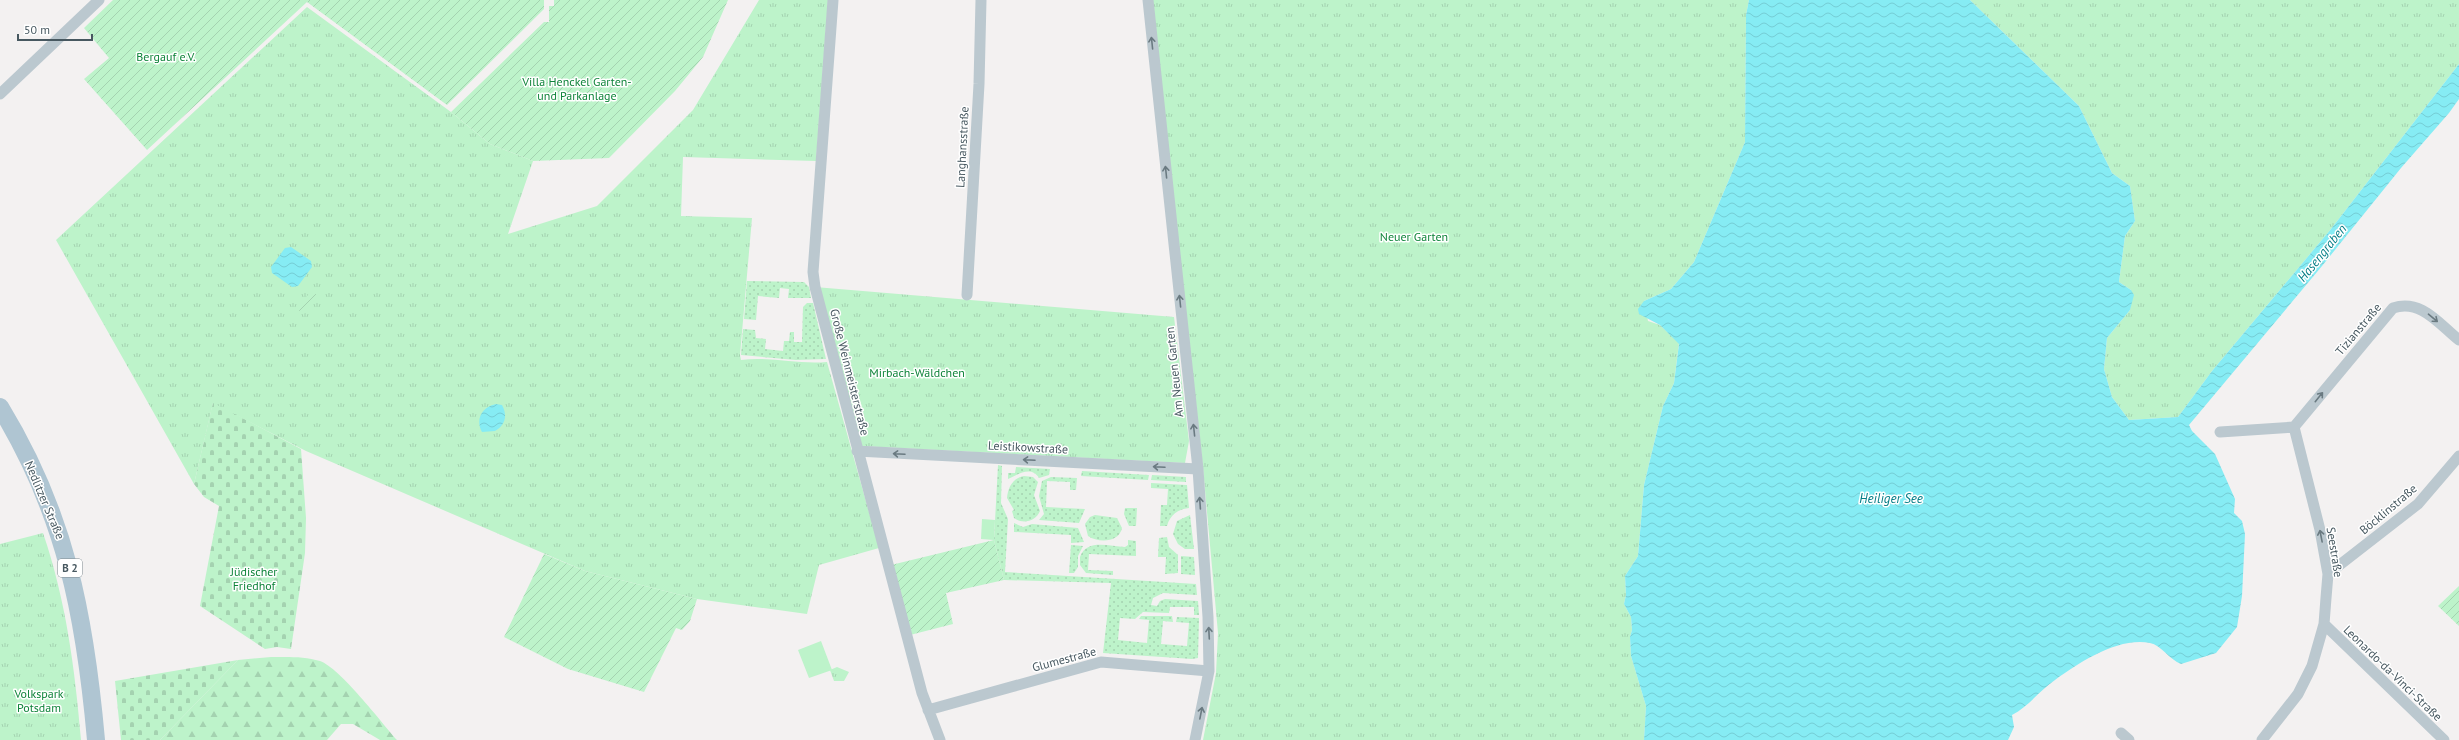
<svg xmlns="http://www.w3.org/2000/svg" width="2459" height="740" viewBox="0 0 2459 740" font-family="'PT Sans',sans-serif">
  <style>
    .grass { fill: url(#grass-dots) }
    .forest { fill: url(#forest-firs) }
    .cemetery { fill: url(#cemetery-stones) }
    .park { fill: url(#park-tufts) }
    .garden { fill: url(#garden-furrows) }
    .pitch { fill: #bdf3ca }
    .water { fill: url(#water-waves) }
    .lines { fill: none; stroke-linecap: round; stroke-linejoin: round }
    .minor { stroke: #bbc8cf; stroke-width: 11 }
    .primary { stroke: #afc5d2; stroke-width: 18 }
    .oneway { stroke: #6a7a81 }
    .labels { text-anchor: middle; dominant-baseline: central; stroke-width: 3; stroke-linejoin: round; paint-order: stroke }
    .shield { fill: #fff; stroke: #7e8a90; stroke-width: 1 }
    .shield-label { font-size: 11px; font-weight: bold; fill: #475860 }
    .park-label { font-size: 12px; fill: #0f843a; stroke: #fff }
    .street-label { font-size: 12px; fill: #475860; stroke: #fff }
    .water-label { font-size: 13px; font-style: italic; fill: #057e87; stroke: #fff }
  </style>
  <defs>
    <pattern id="grass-dots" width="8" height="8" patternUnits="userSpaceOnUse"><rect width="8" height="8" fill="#bdf3ca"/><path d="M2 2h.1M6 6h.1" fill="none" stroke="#a4d2b0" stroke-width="1.8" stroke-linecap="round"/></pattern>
    <pattern id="forest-firs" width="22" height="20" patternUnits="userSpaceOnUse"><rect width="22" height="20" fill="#bdf3ca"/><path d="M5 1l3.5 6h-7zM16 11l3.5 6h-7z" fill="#a4d2b0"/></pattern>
    <pattern id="cemetery-stones" width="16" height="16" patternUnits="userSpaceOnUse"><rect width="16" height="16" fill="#bdf3ca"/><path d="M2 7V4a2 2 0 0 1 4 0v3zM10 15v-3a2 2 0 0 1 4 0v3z" fill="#a4d2b0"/></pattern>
    <pattern id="park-tufts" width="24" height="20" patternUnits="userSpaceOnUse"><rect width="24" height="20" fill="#bdf3ca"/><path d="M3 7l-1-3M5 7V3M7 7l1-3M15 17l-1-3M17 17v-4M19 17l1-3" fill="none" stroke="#a4d2b0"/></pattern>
    <pattern id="garden-furrows" width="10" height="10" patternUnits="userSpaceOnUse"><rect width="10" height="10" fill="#bdf3ca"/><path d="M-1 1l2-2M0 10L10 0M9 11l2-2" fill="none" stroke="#a4d2b0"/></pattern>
    <pattern id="water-waves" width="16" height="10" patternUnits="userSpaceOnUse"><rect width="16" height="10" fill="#86ecf4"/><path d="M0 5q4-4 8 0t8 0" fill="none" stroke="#75ccd4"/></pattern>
  </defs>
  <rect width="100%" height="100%" fill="#f3f1f1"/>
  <path class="grass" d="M747,281L804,282L809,287L811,298H788L789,289L780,288L779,298L758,296L756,320L744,319Z
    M807,303H813L826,359L796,360L741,355L743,329L755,330L756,338L766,339L765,349L783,351L784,341H789L790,332H794V342H802L803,307Z
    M998,465L1002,466L1001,503L1008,519L1005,572L1196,584L1197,595L1163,593L1153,598L1151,605L1157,606L1160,601L1165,599L1198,601L1199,615H1194V607H1170L1169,613L1143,612L1135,619L1120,618L1118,640L1147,643L1149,620L1139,619L1141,616H1172L1173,622L1163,621L1161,644L1187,646L1189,623L1176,622L1177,617L1199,618L1198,658L1192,659L1103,653L1111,583L1004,580L994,540Z
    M1016,467L1050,469L1049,475L1039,478C1031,465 1017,475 1008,479V473H1015Z
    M1082,471L1149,475L1148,480L1081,476Z
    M1152,475L1186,477V482L1151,480Z
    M1024,476L1033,477L1038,482L1034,495L1040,511C1036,521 1023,525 1014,518L1012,511L1014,510L1007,498C1008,487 1013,478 1024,476Z
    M1051,477L1077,478L1076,490H1070V482L1047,481L1046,507L1085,509L1079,523L1039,520L1044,514L1039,496L1042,481Z
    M1151,483L1187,485L1189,508C1178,509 1170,515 1167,526H1160L1161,505H1167L1168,489L1151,488Z
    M1125,508H1137L1136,526H1129L1124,514Z
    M1095,515L1117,518L1122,528C1119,543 1098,543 1088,536L1085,524L1090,517Z
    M1190,515L1194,549H1185L1178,544L1173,534L1177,521Z
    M1014,523L1023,527L1032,524L1078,528L1084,542L1071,543V535L1014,532Z
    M1167,537L1169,547L1178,555V573L1165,574L1166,557H1158L1159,538Z
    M1128,540L1136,541V556L1089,554L1088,570L1113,571V575L1086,573L1080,565V557C1087,538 1110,547 1125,547L1128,545Z
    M1071,545L1083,546L1078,556V567L1074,573H1069Z
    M1181,556L1194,557L1195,575L1181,574Z"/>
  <path class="forest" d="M271,657C287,657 304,656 320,661C340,668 381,722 397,740H380L353,724H341L327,740H160L238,660Z"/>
  <path class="cemetery" d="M213,402L301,449L306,518L305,553L291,649L277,647L265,649L200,606L219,506L204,497L194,484Z
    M238,660L160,740H121L115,681Z"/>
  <path class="park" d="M759,0H828L816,161L683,157L681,216L752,218L740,355L741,360C770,356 799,365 827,362L879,548L819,565L807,614L697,599L585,571L306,451L213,403L194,484L56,240L307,7L451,112L490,144L533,161L508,234L597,206L693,110Z
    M1152,0H1749L1746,15L1745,142L1694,262L1671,289L1644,301L1648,321L1660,325L1679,343L1674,383L1663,406L1644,485L1638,556L1625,576L1626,595L1624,604L1631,617L1632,630L1630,637L1631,656L1646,706L1644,740H1203L1216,673L1218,633L1203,468Z
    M1970,0H2459V64L2331,229L2212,371L2178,417L2129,420L2112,397L2104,369L2107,338L2130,310L2131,290L2119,282L2125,236L2135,221L2130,186L2112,173L2079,106Z
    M815,287L1174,317L1189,441L1185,463L861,446Z
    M43,533C66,600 75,669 81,740H0V544Z
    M837,667L849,672L844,681H834L830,670Z"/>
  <path class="garden" d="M113,0H544V9L447,105L307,2L147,150L84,79L109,58L84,28Z
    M554,0H728L703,57L675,91L609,158L533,161L490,144L451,112L544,22H549V6H554Z
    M311,291L317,295L304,314L297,309Z
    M994,540L1004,580L946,593L953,624L910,635L891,565Z
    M544,554L585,571L697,599L690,621L682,630L676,628L644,692L568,669L504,637Z
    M2459,586V626L2438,606Z"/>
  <path class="pitch" d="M982,519L995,520L994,540L981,539Z
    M821,641L832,670L809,678L798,650Z"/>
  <path class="water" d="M1749,0H1970L2079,106L2112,173L2130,186L2135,221L2125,236L2119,282L2131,290L2134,295L2130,310L2107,338L2104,369L2112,397L2129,420L2178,417L2212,371L2331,229L2459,64V99L2449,113L2401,168L2322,266L2189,425L2192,431L2215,454L2235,499L2234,513L2242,521L2245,534L2242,596L2237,627L2216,653L2181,664C2170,660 2161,645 2150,643C2118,637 2080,662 2055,680C2039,691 2029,706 2012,715L2014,727L2008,740H1644L1646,706L1631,656L1630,637L1632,630L1631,617L1624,604L1626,595L1625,576L1638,556L1644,485L1663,406L1674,383L1679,344L1660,325L1639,314L1638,309L1644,301L1671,289L1694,262L1745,142L1746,15Z
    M291,247L311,261L312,267L298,286L292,287L272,273L271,267L285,248Z
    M496,404L502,405C508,416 505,425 495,431L482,432C475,419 482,407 496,404Z"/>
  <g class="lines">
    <path class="minor" d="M833,0L813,272L815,287L922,693L940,740
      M1148,0L1198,469L1208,617L1209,671L1195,740
      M0,94L99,0
      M967,295L979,84L981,0
      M2294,427L2393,308C2421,299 2438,323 2459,340
      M2220,432L2294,427
      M857,451L1198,469
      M2328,574L2418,504L2459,456
      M2324,624L2444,740
      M928,710L1101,662L1209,671
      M2121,733L2129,740
      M2262,740L2298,694L2312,666L2324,624L2326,598L2328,574L2320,530L2294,427"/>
    <path class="primary" d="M0,407C66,515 85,616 96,740"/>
  </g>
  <defs><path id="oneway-shaft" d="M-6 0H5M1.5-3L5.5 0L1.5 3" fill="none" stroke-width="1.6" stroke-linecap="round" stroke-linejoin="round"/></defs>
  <g class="oneway">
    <use href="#oneway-shaft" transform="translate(1152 43) rotate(-96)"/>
    <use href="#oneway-shaft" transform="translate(1166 172) rotate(-96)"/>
    <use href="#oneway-shaft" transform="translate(1180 301) rotate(-96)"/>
    <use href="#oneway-shaft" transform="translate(2433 318) rotate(40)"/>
    <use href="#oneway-shaft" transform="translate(2319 397) rotate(-51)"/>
    <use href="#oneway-shaft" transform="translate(1194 430) rotate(-96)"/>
    <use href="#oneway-shaft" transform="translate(899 454) rotate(-177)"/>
    <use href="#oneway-shaft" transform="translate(1029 460) rotate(-177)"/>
    <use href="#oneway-shaft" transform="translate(1159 467) rotate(-177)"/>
    <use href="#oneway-shaft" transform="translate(1200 503) rotate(-94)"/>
    <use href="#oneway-shaft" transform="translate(2321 536) rotate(-101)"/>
    <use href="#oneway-shaft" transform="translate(1209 633) rotate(-93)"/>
    <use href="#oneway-shaft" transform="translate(1201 713) rotate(-79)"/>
  </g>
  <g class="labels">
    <rect class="shield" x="58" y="559" width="24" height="18" rx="3"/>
    <g class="shield-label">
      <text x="70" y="568">B 2</text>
    </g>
    <g class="park-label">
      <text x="166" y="56">Bergauf e.V.</text>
      <text x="577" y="81">Villa Henckel Garten-<tspan x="577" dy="14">und Parkanlage</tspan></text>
      <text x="1414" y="236">Neuer Garten</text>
      <text x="917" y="372">Mirbach-Wäldchen</text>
      <text x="254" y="571">Jüdischer<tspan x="254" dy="14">Friedhof</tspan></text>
      <text x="39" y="693">Volkspark<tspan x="39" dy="14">Potsdam</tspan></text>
    </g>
    <g class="street-label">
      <text transform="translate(962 147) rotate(-87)">Langhansstraße</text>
      <text transform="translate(2358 329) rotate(-50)">Tizianstraße</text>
      <text transform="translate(850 372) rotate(76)">Große Weinmeisterstraße</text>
      <text transform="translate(1174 372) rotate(-96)">Am Neuen Garten</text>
      <text transform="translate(1028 447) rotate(3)">Leistikowstraße</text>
      <text transform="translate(45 500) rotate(67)">Nedlitzer Straße</text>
      <text transform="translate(2388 509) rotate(-40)">Böcklinstraße</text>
      <text transform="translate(2335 552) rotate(81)">Seestraße</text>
      <text transform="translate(1064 659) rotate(-15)">Glumestraße</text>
      <text transform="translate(2393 673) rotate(44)">Leonardo-da-Vinci-Straße</text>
    </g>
    <g class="water-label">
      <text transform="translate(2322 253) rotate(-51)">Hasengraben</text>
      <text x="1891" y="498">Heiliger See</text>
    </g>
  </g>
  <path d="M18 34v6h74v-6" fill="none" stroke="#475860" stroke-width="2"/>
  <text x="24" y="34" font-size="12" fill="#475860" stroke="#ffffff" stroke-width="3" paint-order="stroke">50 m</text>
</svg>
